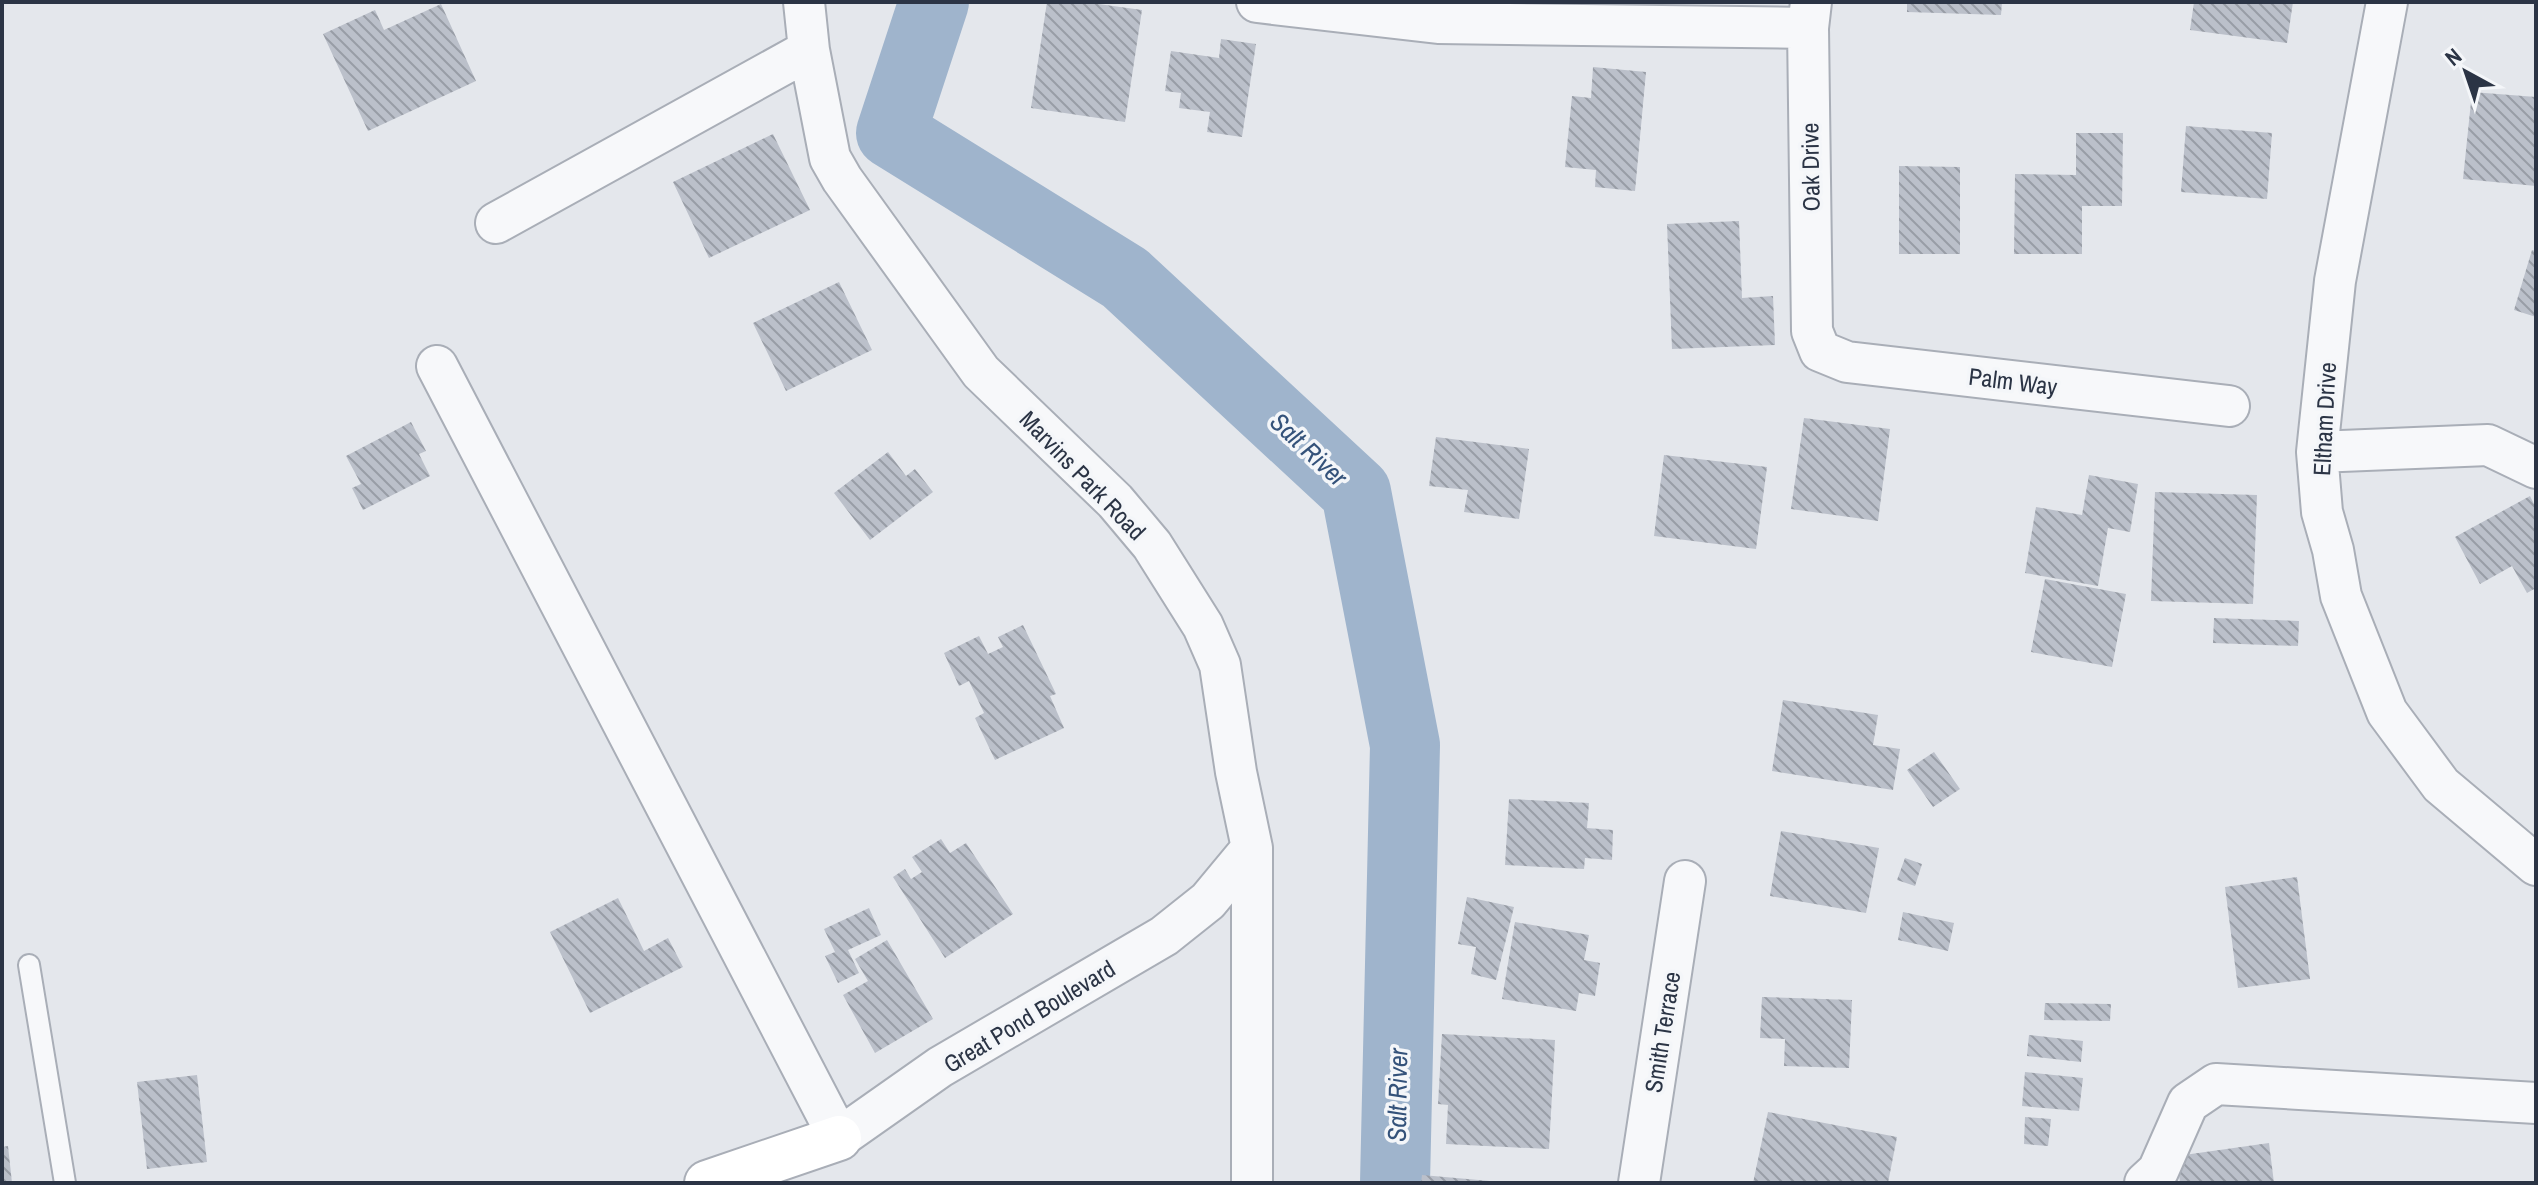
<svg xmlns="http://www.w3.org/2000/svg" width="2538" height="1185" viewBox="0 0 2538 1185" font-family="'Archivo Narrow',sans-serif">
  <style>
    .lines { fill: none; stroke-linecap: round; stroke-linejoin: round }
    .river { stroke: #9fb4cc; stroke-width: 70 }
    .building { fill: url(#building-back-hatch) }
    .lane-casing { stroke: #a9aeb7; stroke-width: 24 }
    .street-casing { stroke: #a9aeb7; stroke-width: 44 }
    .secondary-casing { stroke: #a9aeb7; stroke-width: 48 }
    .lane { stroke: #f7f8fa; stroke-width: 20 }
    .street { stroke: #f7f8fa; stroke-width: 40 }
    .secondary { stroke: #fff; stroke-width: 44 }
    .labels { text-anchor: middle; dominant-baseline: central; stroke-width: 7; stroke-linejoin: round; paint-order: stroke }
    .street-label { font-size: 24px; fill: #2b3445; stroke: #f4f6f9 }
    .water-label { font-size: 26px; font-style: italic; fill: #34527a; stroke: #f4f6f9 }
  </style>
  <defs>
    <pattern id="building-back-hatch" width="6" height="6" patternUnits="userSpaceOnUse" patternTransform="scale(2)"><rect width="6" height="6" fill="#bbc0ca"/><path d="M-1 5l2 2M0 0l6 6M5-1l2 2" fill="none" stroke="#989da6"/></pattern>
  </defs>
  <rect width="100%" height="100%" fill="#e4e7ec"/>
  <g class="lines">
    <path class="river" d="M934,2L891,133L1125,278L1356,492L1405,745L1395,1183"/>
  </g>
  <path class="building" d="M1047,2H1084L1142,10L1125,122L1031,108Z
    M1907,2H2002L2001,15L1907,12Z
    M2194,2H2293L2287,43L2190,30Z
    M441,4L476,81L368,131L323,34L375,10L384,30Z
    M1221,39L1256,44L1242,137L1207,132L1210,112L1179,108L1181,93L1165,91L1171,51L1219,58Z
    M1593,67L1646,72L1635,191L1595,187L1596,170L1565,167L1572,96L1591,98Z
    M2472,92L2536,97V186L2463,179Z
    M2186,126L2272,133L2267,199L2181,192Z
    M2076,133H2123L2122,206H2082V254H2014L2015,174L2076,175Z
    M773,134L810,210L709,258L673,182Z
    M1899,166L1960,167V254H1899Z
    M1739,221L1742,298L1773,296L1775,345L1672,349L1667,224Z
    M2532,250L2536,251V317L2514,310Z
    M839,282L872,350L786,391L753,323Z
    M1804,418L1890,429L1878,521L1791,509Z
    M411,422L426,451L419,454L430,476L363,510L352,488L361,484L346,456Z
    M1436,437L1529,449L1519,519L1464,512L1468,490L1429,486Z
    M888,452L906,476L915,469L933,492L870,540L834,493Z
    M1664,455L1767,467L1756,549L1654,536Z
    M2089,475L2138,484L2130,532L2108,528L2098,586L2025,573L2036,507L2082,515Z
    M2155,492L2257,495L2253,604L2151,601Z
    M2530,496L2536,508V588L2527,593L2512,566L2480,584L2455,537Z
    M2045,579L2126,594L2112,667L2031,652Z
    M2214,618L2299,621L2298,646L2213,643Z
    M1023,625L1056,694L1050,696L1064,728L995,760L975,718L984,713L969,681L959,686L944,653L979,636L988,654L1003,647L998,637Z
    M1783,700L1878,715L1873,745L1900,749L1893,790L1772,771Z
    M1934,752L1960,789L1933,807L1907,770Z
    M1509,799L1589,803L1587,828L1613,830L1612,860L1585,858L1584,869L1505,865Z
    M1781,831L1879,848L1866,913L1770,896Z
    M941,839L950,853L966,843L1013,914L945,958L893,877L905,869L911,879L922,872L912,857Z
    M1905,858L1922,864L1915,886L1897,880Z
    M2297,877L2310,979L2238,988L2225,887Z
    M1467,897L1514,907L1496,980L1471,974L1476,947L1458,944Z
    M618,898L644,951L668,938L683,967L590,1013L550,932Z
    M869,908L881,935L848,950L859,973L838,983L825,956L835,952L824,929Z
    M1903,912L1954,923L1948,951L1898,940Z
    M1515,922L1589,935L1584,960L1600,963L1595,996L1579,993L1576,1011L1502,999Z
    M887,940L933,1019L875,1053L843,995L868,981L855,959Z
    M1762,997L1852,1000L1849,1068L1784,1066L1785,1039L1760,1038Z
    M2045,1003L2111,1004L2110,1021L2044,1020Z
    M1442,1034L1555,1040L1549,1149L1446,1144L1448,1105L1438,1104Z
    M2029,1035L2083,1041L2081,1062L2027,1056Z
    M2025,1072L2083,1078L2079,1111L2022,1106Z
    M197,1075L207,1162L147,1169L137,1082Z
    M1768,1112L1897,1137L1888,1183H1753Z
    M2025,1117L2051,1119L2048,1146L2024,1144Z
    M2269,1143L2274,1183H2180L2177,1156Z
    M8,1146L12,1183H2V1147Z
    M1422,1175L1490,1181V1183H1421Z"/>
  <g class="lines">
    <defs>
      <path id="lane" d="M29,965L65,1183"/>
      <path id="street" d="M804,2L809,50L830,158L842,179L981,372L1115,501L1152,545L1203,626L1220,665L1236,772L1252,848V1183
        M1257,2L1438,23L1808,28
        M1811,2L1808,28L1812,331L1820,351L1847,362L2229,406
        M2387,2L2335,281L2317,452L2322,512L2333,550L2341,596L2387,712L2441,785L2536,865
        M496,223L809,50
        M437,366L839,1138L940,1067L1164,936L1208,901L1252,848
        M2317,452L2488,445L2536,468
        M1639,1183L1685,881
        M2145,1183L2158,1171L2188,1103L2216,1084L2536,1103"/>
      <path id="secondary" d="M707,1183L839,1138"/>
    </defs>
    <use href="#lane" class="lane-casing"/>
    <use href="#street" class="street-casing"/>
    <use href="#secondary" class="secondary-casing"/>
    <use href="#lane" class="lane"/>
    <use href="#street" class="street"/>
    <use href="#secondary" class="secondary"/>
  </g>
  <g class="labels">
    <g class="street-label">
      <text transform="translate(1810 167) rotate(-91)">Oak Drive</text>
      <text transform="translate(2013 381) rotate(7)">Palm Way</text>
      <text transform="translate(2324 419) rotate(-87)">Eltham Drive</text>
      <text transform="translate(1083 475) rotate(46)">Marvins Park Road</text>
      <text transform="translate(1029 1016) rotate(-31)">Great Pond Boulevard</text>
      <text transform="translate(1662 1032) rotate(-81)">Smith Terrace</text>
    </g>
    <g class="water-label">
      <text transform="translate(1309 449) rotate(43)">Salt River</text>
      <text transform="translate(1397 1095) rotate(-89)">Salt River</text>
    </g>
  </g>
  <rect width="2538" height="1185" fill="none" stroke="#2b3445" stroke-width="8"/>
  <g transform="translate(2466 72) rotate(320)" stroke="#f4f6f9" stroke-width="6" paint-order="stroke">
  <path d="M0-6L14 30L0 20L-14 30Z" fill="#2b3445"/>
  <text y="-12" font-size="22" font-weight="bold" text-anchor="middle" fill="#2b3445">N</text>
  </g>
</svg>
